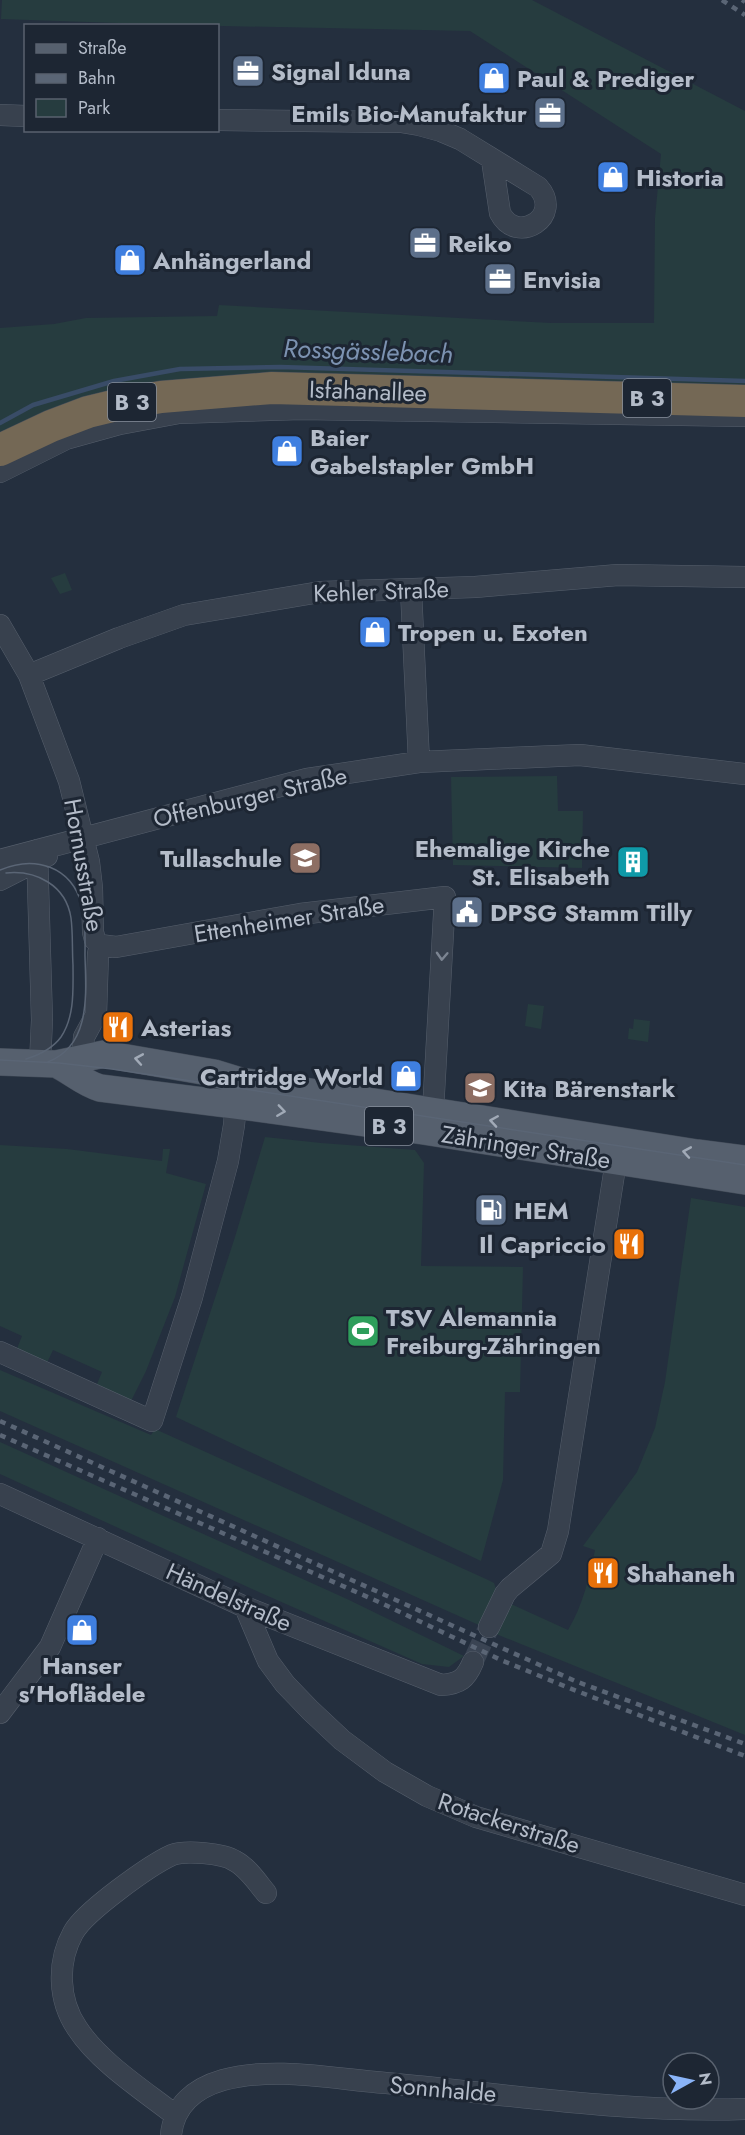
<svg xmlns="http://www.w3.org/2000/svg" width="745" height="2135" viewBox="0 0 745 2135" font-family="Jost,sans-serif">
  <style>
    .green { fill: #263c3f }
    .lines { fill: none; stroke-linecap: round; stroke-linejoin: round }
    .stream { stroke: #394c67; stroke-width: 4.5 }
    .minor-tunnel { stroke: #3a4453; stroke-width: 21; stroke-dasharray: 21 10; stroke-linecap: butt }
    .minor-casing { stroke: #565f6c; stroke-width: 22 }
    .major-casing { stroke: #414a57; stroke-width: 28 }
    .highway-casing { stroke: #434c59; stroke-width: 33 }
    .minor { stroke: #38414e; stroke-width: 21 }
    .major { stroke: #56606e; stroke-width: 27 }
    .highway { stroke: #746855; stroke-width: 32 }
    .tram { stroke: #5a6575; stroke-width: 1.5 }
    .rail { stroke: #5a6575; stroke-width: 4.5; stroke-dasharray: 6 6; stroke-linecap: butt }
    .oneway { stroke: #7c8592 }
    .oneway2 { stroke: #a1aab7 }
    .labels { text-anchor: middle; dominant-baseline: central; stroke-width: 6; stroke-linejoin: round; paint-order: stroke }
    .shield { fill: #1d2633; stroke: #878f9c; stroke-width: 1.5 }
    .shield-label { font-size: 22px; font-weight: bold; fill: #b4bcc9 }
    .poi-label { font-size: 24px; font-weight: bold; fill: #b4bcc9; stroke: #1d2633; text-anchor: start }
    .street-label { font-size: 24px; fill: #b4bcc9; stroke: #1d2633 }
    .water-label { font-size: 26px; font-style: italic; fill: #7c92b1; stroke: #1d2633 }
  </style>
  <rect width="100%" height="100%" fill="#242f3e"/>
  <path class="green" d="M2,0H532L745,111V392L238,380L0,437V328L54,324L86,318L217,316L219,305L551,323H654L655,218L661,154L470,31L176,25L1,19Z
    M65,573L72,590L60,594L51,578Z
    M557,776L558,811H583L582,868L453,865L451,777Z
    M528,1004L544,1006L541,1029L525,1026Z
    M634,1019L650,1021L648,1042L628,1039L629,1028L633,1029Z
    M265,1137L321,1143L415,1150L424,1163L421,1266L523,1267L520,1392H505L503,1480L481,1561L176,1417L235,1237Z
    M0,1145L67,1149L162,1161L163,1149H170L166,1173L206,1184L175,1297L146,1371L130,1403L97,1384L102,1372L53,1350L46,1365L16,1351L22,1336L0,1326Z
    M691,1198L745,1207V1735L496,1634L511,1604L568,1630C583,1605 589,1578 595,1550L583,1546L637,1472L655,1428L665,1382Z
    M0,1370L151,1435L155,1429L486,1579L494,1583L497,1592L481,1626L0,1411Z
    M0,1442L347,1599L464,1656L449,1667L422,1664L261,1593L0,1474Z"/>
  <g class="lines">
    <path class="stream" d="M0,423L33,405L114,381L180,369L280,367L745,381"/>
    <path class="minor-tunnel" d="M473,1662L489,1627"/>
    <defs>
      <path id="minor" d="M0,115L26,116
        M218,120L401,122L419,125L441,131L460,139L538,187C564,216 517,246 500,213L492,160
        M0,472L66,439L120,424L179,413L301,409L745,416
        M411,590L419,762
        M0,625L29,675L69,781L89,862L92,888L93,932L95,940L100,945
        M29,675L119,638L184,615L320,592L475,587L618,575L745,577
        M37,850L42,1020L40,1063
        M0,860L307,779L419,762L580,755L745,774
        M0,880L47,856
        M100,945L116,947L300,914L445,897L433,1111
        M81,1074L84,1037L96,1015L98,954L100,945
        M0,1352L152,1421L192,1297L228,1161L234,1125L237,1091
        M0,1494L245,1607L441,1685C459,1684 466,1679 473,1662
        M245,1607L268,1661L285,1684L310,1710L342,1740L385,1772L427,1796L476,1817L745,1895
        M489,1627L505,1594L510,1588L551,1554L558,1531L616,1161
        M0,1713L50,1647L98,1538
        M175,2115C143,2090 99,2062 77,2028C58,2000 57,1962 73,1933C84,1912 150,1865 172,1855C185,1850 223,1853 235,1861C248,1868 257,1882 266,1893
        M171,2135C174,2105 195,2088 223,2080C275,2066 333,2079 386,2083C505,2094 625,2113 745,2109"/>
      <path id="major" d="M0,1062L56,1064L104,1054L214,1073L240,1081L697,1153L745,1159
        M56,1064C71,1071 83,1083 100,1088L235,1105L423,1131L745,1181"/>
      <path id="highway" d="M0,450L51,426L88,412L121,404L161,397L272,388L745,401"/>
    </defs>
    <use href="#minor" class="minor-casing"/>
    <use href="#major" class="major-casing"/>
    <use href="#highway" class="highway-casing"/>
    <use href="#minor" class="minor"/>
    <use href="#major" class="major"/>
    <use href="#highway" class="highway"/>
    <path class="tram" d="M0,870C35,855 71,866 82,905C86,922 85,940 85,956C86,995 91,1045 48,1062
      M6,873C36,870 66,885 71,918C73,933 72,949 73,965C73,989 75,1016 61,1037C53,1048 39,1055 26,1059
      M0,1060L59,1063L112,1069L745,1165"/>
    <path class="rail" d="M722,0L745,15
      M742,0L745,2
      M0,1421L575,1681L745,1744
      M0,1435L379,1602L501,1660L569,1688L745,1756"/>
  </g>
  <defs><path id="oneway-chevron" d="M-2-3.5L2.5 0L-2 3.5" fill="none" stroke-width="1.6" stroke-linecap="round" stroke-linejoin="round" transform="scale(1.5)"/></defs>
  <use class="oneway" href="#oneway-chevron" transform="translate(442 956) rotate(93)"/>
  <g class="oneway2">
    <use href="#oneway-chevron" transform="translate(139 1059) rotate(-170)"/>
    <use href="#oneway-chevron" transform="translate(281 1111) rotate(8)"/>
    <use href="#oneway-chevron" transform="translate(494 1121) rotate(-171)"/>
    <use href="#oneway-chevron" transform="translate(687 1152) rotate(-170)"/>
  </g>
  <defs>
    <symbol id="office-square" viewBox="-11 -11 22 22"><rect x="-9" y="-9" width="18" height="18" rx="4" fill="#5c6f8a" stroke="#1d2633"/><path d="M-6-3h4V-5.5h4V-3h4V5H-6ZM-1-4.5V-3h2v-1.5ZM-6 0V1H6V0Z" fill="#fff"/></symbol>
    <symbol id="shop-square" viewBox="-11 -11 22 22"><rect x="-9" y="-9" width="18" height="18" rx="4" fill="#3f7fe0" stroke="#1d2633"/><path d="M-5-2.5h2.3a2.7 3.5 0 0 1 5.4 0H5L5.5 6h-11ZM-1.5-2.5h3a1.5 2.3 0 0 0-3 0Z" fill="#fff"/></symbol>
    <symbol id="school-square" viewBox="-11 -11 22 22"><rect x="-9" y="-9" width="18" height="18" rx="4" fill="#8d6e63" stroke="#1d2633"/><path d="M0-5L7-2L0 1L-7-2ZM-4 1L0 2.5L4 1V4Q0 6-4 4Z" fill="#fff"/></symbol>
    <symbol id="building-square" viewBox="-11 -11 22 22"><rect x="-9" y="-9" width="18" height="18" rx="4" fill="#0f9aa8" stroke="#1d2633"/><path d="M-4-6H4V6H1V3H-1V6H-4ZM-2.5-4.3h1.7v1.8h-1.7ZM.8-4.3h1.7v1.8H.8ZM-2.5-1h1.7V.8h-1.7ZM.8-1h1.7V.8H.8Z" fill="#fff"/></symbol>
    <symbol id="civic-square" viewBox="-11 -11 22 22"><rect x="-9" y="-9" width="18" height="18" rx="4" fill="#5c6f8a" stroke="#1d2633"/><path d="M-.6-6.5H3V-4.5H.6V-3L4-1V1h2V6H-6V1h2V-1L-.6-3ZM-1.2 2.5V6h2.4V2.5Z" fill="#fff"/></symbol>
    <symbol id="restaurant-square" viewBox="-11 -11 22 22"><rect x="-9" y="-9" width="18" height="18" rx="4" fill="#e8710a" stroke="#1d2633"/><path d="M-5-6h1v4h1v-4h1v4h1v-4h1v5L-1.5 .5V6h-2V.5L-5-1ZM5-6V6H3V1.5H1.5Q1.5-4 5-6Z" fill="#fff"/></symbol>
    <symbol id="fuel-square" viewBox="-11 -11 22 22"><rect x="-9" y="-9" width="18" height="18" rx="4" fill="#5c6f8a" stroke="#1d2633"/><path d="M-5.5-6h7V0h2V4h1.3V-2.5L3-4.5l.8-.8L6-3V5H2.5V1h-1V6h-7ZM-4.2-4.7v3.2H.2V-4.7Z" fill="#fff"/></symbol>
    <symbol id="stadium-square" viewBox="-11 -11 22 22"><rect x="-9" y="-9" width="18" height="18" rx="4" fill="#2e9e5b" stroke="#1d2633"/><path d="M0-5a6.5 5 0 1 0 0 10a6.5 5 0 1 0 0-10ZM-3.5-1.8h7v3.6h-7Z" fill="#fff"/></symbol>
  </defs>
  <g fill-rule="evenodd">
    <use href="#office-square" x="229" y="52" width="38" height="38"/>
    <use href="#shop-square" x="475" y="59" width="38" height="38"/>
    <use href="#office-square" x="531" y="94" width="38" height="38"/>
    <use href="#shop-square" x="594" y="158" width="38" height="38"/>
    <use href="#office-square" x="406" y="224" width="38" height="38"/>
    <use href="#shop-square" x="111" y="241" width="38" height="38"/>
    <use href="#office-square" x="481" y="260" width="38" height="38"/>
    <use href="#shop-square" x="268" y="432" width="38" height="38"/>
    <use href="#shop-square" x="356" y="613" width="38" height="38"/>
    <use href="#school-square" x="286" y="839" width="38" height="38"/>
    <use href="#building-square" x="614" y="843" width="38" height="38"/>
    <use href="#civic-square" x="448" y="893" width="38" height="38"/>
    <use href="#restaurant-square" x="99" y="1008" width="38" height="38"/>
    <use href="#shop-square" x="387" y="1057" width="38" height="38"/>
    <use href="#school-square" x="461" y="1069" width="38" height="38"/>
    <use href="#fuel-square" x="472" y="1191" width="38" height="38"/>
    <use href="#restaurant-square" x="610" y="1225" width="38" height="38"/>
    <use href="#stadium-square" x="344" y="1312" width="38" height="38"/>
    <use href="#restaurant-square" x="584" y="1554" width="38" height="38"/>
    <use href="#shop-square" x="63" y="1611" width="38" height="38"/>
  </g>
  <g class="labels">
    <g class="shield">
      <rect x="623" y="379" width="48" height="38" rx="4.5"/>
      <rect x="108" y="383" width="48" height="38" rx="4.5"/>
      <rect x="365" y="1107" width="48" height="38" rx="4.5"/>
    </g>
    <g class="shield-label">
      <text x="647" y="398">B 3</text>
      <text x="132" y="402">B 3</text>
      <text x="389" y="1126">B 3</text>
    </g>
    <g class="poi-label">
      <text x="271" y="71">Signal Iduna</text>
      <text x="517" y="78">Paul &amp; Prediger</text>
      <text x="527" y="113" text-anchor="end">Emils Bio-Manufaktur</text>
      <text x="636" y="177">Historia</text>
      <text x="448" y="243">Reiko</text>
      <text x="153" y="260">Anhängerland</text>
      <text x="523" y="279">Envisia</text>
      <text x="310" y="437">Baier<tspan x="310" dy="28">Gabelstapler GmbH</tspan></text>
      <text x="398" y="632">Tropen u. Exoten</text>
      <text x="610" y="848" text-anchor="end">Ehemalige Kirche<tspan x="610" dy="28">St. Elisabeth</tspan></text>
      <text x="282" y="858" text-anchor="end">Tullaschule</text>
      <text x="490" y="912">DPSG Stamm Tilly</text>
      <text x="141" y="1027">Asterias</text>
      <text x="383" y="1076" text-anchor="end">Cartridge World</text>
      <text x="503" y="1088">Kita Bärenstark</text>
      <text x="514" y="1210">HEM</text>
      <text x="606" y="1244" text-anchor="end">Il Capriccio</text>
      <text x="386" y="1317">TSV Alemannia<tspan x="386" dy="28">Freiburg-Zähringen</tspan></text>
      <text x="626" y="1573">Shahaneh</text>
      <text x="82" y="1665" text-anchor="middle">Hanser<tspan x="82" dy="28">s'Hoflädele</tspan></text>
    </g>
    <g class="street-label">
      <text transform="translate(368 391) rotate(2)">Isfahanallee</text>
      <text transform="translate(381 591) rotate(-2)">Kehler Straße</text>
      <text transform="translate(250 797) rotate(-13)">Offenburger Straße</text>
      <text transform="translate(84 865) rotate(80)">Hornusstraße</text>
      <text transform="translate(289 919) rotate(-9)">Ettenheimer Straße</text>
      <text transform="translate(526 1147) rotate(9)">Zähringer Straße</text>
      <text transform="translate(229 1597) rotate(24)">Händelstraße</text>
      <text transform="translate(509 1823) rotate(18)">Rotackerstraße</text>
      <text transform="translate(443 2089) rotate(5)">Sonnhalde</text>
    </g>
    <g class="water-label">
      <text transform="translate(368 351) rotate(2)">Rossgässlebach</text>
    </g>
  </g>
  <rect x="24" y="24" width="195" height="108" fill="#1d2633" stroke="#59626f" stroke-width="1.5"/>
  <rect x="36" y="44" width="30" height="9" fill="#56606e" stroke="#59626f" stroke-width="1.5"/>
  <text x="78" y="54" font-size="18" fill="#b4bcc9">Straße</text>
  <rect x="36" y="74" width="30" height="9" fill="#5a6575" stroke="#59626f" stroke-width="1.5"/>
  <text x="78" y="84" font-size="18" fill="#b4bcc9">Bahn</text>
  <rect x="36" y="99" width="30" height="18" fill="#263c3f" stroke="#59626f" stroke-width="1.5"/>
  <text x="78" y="114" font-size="18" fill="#b4bcc9">Park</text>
  <g transform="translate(691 2081) rotate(82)"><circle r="28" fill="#1d2633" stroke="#59626f" stroke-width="1.5"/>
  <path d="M0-4.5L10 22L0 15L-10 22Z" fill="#8ab4f8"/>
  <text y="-9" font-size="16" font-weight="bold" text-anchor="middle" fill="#b4bcc9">N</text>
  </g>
</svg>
